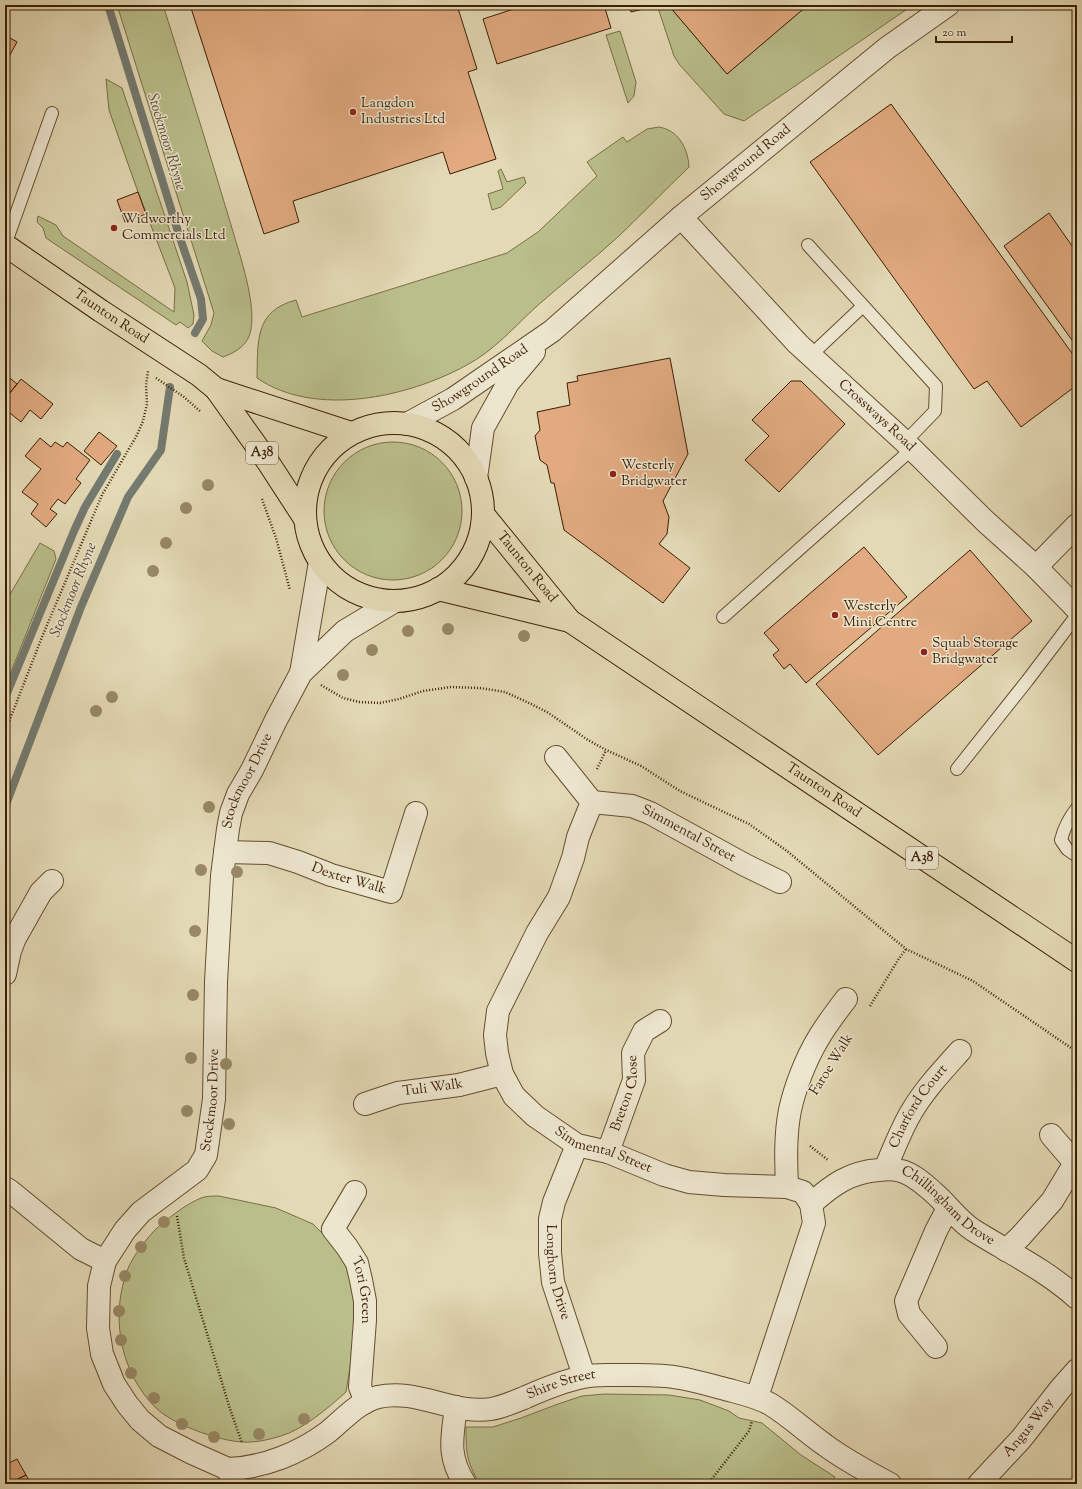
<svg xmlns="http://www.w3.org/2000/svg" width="1082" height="1489" viewBox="0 0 1082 1489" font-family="'Sorts Mill Goudy',serif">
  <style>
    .green { fill: #b9be8a; stroke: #7a6e46 }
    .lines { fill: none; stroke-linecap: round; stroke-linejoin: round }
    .stream { stroke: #747a6f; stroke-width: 8 }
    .building { fill: #e1aa80; stroke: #3b1e02 }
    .service-casing { stroke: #654d2f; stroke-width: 14 }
    .minor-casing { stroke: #654d2f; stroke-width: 24 }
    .primary-casing { stroke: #3b1e02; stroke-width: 24 }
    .path { stroke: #3b1e02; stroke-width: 2.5; stroke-dasharray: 1 2; stroke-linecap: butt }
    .service { stroke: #ede6cf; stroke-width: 12 }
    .minor { stroke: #ede6cf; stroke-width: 22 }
    .primary { stroke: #e3d9b5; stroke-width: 22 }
    .tree { fill: #988865 }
    .poi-dot { fill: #8f2418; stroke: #ede6cf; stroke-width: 1.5 }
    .labels { text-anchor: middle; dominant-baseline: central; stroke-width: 3; stroke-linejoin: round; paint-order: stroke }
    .shield { fill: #ede6cf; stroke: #705a40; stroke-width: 1 }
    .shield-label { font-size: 13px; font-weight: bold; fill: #3b1e02 }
    .poi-label { font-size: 14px; fill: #3b1e02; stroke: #ede6cf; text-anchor: start }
    .street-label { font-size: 14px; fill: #3b1e02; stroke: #ede6cf }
    .water-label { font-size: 15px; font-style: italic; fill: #584c39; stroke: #ede6cf }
  </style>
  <rect width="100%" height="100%" fill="#e3d9b5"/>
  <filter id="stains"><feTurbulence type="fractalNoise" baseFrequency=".005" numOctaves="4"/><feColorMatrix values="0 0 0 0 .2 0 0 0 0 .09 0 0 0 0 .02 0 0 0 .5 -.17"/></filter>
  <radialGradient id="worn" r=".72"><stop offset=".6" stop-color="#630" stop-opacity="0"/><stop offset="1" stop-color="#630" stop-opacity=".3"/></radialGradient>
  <path class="green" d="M117,5H163C186,78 209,151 231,225C239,253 256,301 251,329C249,344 237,352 223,357L212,351L202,341L211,325L214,313Z
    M657,5H672L670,7L727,74L808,5H913L744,121L724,114L679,64L674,56Z
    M620,31L636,82L634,96L628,103L606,35Z
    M106,79L122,88L187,282L194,315L193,324L188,328L180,322L176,325L46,238L43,228L37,222L38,216L56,225L63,236L174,312L175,288L138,192L109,110Z
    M659,127C678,130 688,148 689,167C666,189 643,213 620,235C593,260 564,282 537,306C514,327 494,351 465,366C408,397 315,418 257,378C258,342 254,311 296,300L302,317L507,253L538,232L597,176L587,162L623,137L627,142L647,129Z
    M501,169L507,182L524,177L526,183L501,207L492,210L488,194L503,189L498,171Z
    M324 511a69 69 0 1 1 138 0a69 69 0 1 1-138 0Z
    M40,543L54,551L56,559L5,687V603Z
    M219,1196L276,1208L313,1224L333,1244L350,1269L357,1325L346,1392C328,1408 304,1429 281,1436C271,1439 259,1442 249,1442C226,1444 173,1425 156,1408C122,1375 111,1322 125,1277C129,1261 143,1243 154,1231C165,1220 186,1204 201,1198C206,1196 213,1196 219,1196Z
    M604,1394L669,1395L700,1400L729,1411L739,1418L762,1423L801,1455L835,1477L830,1484L479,1483C466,1460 466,1452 466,1427H493L521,1418L558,1404L582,1396Z"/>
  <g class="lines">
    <path class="stream" d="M108,5L180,238L201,299L203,319L195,333
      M5,698L74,531L85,507L117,454
      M5,807L81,607L128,497L161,450L170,387"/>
  </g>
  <path class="building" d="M190,5H457L477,69L468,72L496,159L450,174L443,152L293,201L299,222L264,234Z
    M526,5H604L611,28L497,64L483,19Z
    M628,5H642L643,9L631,12Z
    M672,5H808L727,74L670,7Z
    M5,35L17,42L5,64Z
    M891,104L1077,360V385L1021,427L987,381L974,389L810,162Z
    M138,192L146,214L125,222L117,200Z
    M1049,213L1077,253V347L1004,246Z
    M670,358L688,454L663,501L669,517L667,534L659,544L690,568L663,603L564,530L554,483H551L547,465L540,460L535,436L540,430L537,412L570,405L567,383L578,381L577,376Z
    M5,374L17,384L5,399Z
    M21,379L53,404L41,419L30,410L21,422L5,409V399Z
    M791,381H801L845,424L779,492L745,460L769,436L752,420Z
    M99,432L117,446L101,465L84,451Z
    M40,438L51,447L55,442L63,447L67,442L90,460L76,479L81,483L65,504L58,499L50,509L57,514L46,527L31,514L38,504L22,492L41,469L25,456Z
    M864,547L907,597L806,683L790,664L784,669L773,655L779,650L764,633Z
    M970,550L1032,621L878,755L816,684Z
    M17,1459L26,1475L8,1484H5V1465Z
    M26,1475L31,1484H8Z"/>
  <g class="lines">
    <defs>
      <path id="service" d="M5,245L52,113
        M808,245L936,386L935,411L905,442
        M810,356L863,306
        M723,617L912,449
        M957,769L1027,681L1077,615
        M1077,808C1069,818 1064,828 1061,840L1067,849L1077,856"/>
      <g id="minor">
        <path id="s1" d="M681,217L798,344L905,442L985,521L1036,567L1077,609"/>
        <path id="s2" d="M407,424L453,399L552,331L681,217L887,48L948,5"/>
        <path d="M476,478L483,428L508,383L534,352"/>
        <path d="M1036,567L1077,525"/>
        <path d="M301,673L320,562"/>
        <path id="s3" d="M556,757L592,802L632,806L650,813L745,865L780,882"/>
        <path id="s4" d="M592,802L578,837L573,858L559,897L537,933L498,1011L495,1035L497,1053L502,1074L514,1096L535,1116L577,1145L608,1152L664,1175L689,1182L724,1185L787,1187L803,1192L811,1204L814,1223L757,1397"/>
        <path id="s5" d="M225,852L269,853L298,862L331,875L391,892L416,813"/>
        <path d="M5,974L10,951L15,938L41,892L52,881"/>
        <path id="s6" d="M365,1104L398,1093L459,1085L502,1074"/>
        <path id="s7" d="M577,1145L554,1202L550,1219V1253L553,1282L584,1376"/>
        <path id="s8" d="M608,1152L634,1080L633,1053L644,1031L660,1021"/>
        <path id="s9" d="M885,1169C894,1149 901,1129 912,1111C925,1089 943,1070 960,1051"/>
        <path d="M787,1187C786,1162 785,1135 790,1110C795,1087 806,1059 818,1039C826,1025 836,1012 846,999"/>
        <path d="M5,1188L10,1191L81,1249L105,1261"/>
        <path id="s10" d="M355,1192L333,1229L347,1247L357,1263L361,1280L365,1301V1320L360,1387L366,1402"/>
        <path id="s11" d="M811,1204C832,1185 850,1172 879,1170C886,1169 894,1169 901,1171C913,1174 924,1184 933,1192C947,1204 958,1220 973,1230C1008,1252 1046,1270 1077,1298"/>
        <path d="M1006,1250L1020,1237L1052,1201L1075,1163L1051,1135"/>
        <path d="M936,1347L909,1314L906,1301L936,1231L948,1208"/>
        <path d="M456,1407C452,1438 447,1456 465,1484"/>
        <path id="s12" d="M228,1469C263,1468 300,1453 328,1432C343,1420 358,1402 378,1397C417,1388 453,1415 491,1409C503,1407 514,1402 526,1397C544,1389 564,1381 583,1377C595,1374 608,1375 619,1375C640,1375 660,1374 680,1378C697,1381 713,1386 729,1390C744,1394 757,1397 770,1404C790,1416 806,1432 825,1445C845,1460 868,1472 890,1484"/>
        <path id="s13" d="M234,1484L228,1469L192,1453L159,1436L140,1420L127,1404L114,1384L102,1354L98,1328L99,1286L105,1261L125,1230L141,1212L197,1170L206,1155L214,1099L216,981L222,876L228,829L231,813L238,794L252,770L276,720L301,673L345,631L395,601"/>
        <path id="s14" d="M979,1484L1021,1439L1061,1388L1077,1370"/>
      </g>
      <g id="primary">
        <path id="s15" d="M5,245L101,311L199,375L216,389L268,462L305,519"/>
        <path d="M216,389L351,433"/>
        <circle cx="394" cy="512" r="89"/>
        <path id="s16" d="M483,514L570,621L1077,961"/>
        <path d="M438,589L570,621"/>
      </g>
    </defs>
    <use href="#service" class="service-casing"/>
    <use href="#minor" class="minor-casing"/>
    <use href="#primary" class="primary-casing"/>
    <path class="path" d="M156,378L184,397L201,412
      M262,499L276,538L290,590
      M321,685L343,698L359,702L380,703L399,699L423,691L451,687L480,688L505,692L527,702L547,712L588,740L606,750L641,766L680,791L749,824L787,851L906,949L973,981L1077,1052
      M5,732L42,637L102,495L137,435L143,421L147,404L146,385L148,371
      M597,769L606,750
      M870,1006L898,960L906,949
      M810,1146L828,1160
      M177,1216L184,1258L230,1409L242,1443
      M708,1484L749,1431L752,1421"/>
    <use href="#service" class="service"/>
    <use href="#minor" class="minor"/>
    <use href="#primary" class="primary"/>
  </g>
  <g class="tree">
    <circle cx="208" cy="485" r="6"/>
    <circle cx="186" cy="508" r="6"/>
    <circle cx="166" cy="543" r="6"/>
    <circle cx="153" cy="571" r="6"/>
    <circle cx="448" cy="629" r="6"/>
    <circle cx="408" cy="631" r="6"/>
    <circle cx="524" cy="636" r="6"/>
    <circle cx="372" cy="650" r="6"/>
    <circle cx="343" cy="675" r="6"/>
    <circle cx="112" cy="697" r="6"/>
    <circle cx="96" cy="711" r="6"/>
    <circle cx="209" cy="807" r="6"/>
    <circle cx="201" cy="870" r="6"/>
    <circle cx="237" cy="872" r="6"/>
    <circle cx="195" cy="931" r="6"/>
    <circle cx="193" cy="995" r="6"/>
    <circle cx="191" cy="1058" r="6"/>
    <circle cx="226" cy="1064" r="6"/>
    <circle cx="187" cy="1111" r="6"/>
    <circle cx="229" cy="1124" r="6"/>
    <circle cx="164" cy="1222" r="6"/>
    <circle cx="141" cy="1247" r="6"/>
    <circle cx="125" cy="1276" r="6"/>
    <circle cx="119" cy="1311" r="6"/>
    <circle cx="121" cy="1340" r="6"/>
    <circle cx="131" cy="1373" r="6"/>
    <circle cx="154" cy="1398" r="6"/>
    <circle cx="304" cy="1419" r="6"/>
    <circle cx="182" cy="1424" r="6"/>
    <circle cx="259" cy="1434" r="6"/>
    <circle cx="214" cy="1437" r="6"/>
  </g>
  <g class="poi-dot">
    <circle cx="353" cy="112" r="4"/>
    <circle cx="114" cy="228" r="4"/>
    <circle cx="613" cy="474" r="4"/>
    <circle cx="835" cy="615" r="4"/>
    <circle cx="924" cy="652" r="4"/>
  </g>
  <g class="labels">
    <g class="shield">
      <rect x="246" y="442" width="32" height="22" rx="3"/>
      <rect x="906" y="847" width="32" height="22" rx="3"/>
    </g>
    <g class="shield-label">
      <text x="262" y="453">A38</text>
      <text x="922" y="858">A38</text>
    </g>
    <g class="poi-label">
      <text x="361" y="104">Langdon<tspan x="361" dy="16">Industries Ltd</tspan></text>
      <text x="122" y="220">Widworthy<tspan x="122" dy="16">Commercials Ltd</tspan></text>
      <text x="621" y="466">Westerly<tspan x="621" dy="16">Bridgwater</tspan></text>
      <text x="843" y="607">Westerly<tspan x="843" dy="16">Mini Centre</tspan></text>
      <text x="932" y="644">Squab Storage<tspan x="932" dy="16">Bridgwater</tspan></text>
    </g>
    <g class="street-label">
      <text stroke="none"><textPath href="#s2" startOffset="429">Showground Road</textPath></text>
      <text stroke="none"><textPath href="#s15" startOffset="128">Taunton Road</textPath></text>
      <text stroke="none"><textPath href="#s2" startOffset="86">Showground Road</textPath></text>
      <text stroke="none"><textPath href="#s1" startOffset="279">Crossways Road</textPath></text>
      <text stroke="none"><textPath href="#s16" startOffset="69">Taunton Road</textPath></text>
      <text stroke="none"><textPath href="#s13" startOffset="816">Stockmoor Drive</textPath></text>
      <text stroke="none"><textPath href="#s16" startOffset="443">Taunton Road</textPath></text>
      <text stroke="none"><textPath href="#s3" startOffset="161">Simmental Street</textPath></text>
      <text stroke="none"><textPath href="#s5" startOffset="128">Dexter Walk</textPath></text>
      <text transform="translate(832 1065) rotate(-58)">Faroe Walk</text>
      <text stroke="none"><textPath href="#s6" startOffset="70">Tuli Walk</textPath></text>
      <text stroke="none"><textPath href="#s8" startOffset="62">Breton Close</textPath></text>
      <text stroke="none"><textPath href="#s13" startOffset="492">Stockmoor Drive</textPath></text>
      <text stroke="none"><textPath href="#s9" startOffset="71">Charford Court</textPath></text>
      <text stroke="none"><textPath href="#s4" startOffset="425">Simmental Street</textPath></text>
      <text stroke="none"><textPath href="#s11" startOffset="159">Chillingham Drove</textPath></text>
      <text stroke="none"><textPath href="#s7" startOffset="133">Longhorn Drive</textPath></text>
      <text stroke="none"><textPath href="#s10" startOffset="113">Tori Green</textPath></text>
      <text stroke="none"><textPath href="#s12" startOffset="359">Shire Street</textPath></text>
      <text stroke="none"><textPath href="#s14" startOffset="75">Angus Way</textPath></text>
    </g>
    <g class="water-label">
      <text transform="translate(166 142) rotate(73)">Stockmoor Rhyne</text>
      <text transform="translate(74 590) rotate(-68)">Stockmoor Rhyne</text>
    </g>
  </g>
  <rect width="1082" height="1489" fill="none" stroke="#e3d9b5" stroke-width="20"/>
  <rect x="6" y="6" width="1070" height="1477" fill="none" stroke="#3b1e02" stroke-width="2"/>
  <rect x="10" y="10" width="1062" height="1469" fill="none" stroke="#3b1e02"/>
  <path d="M936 36v6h76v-6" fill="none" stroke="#3b1e02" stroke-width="2"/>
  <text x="942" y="36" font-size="12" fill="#3b1e02" stroke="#ede6cf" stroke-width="3" paint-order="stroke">20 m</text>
  <rect width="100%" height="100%" filter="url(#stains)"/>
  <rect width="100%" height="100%" fill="url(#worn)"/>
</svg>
